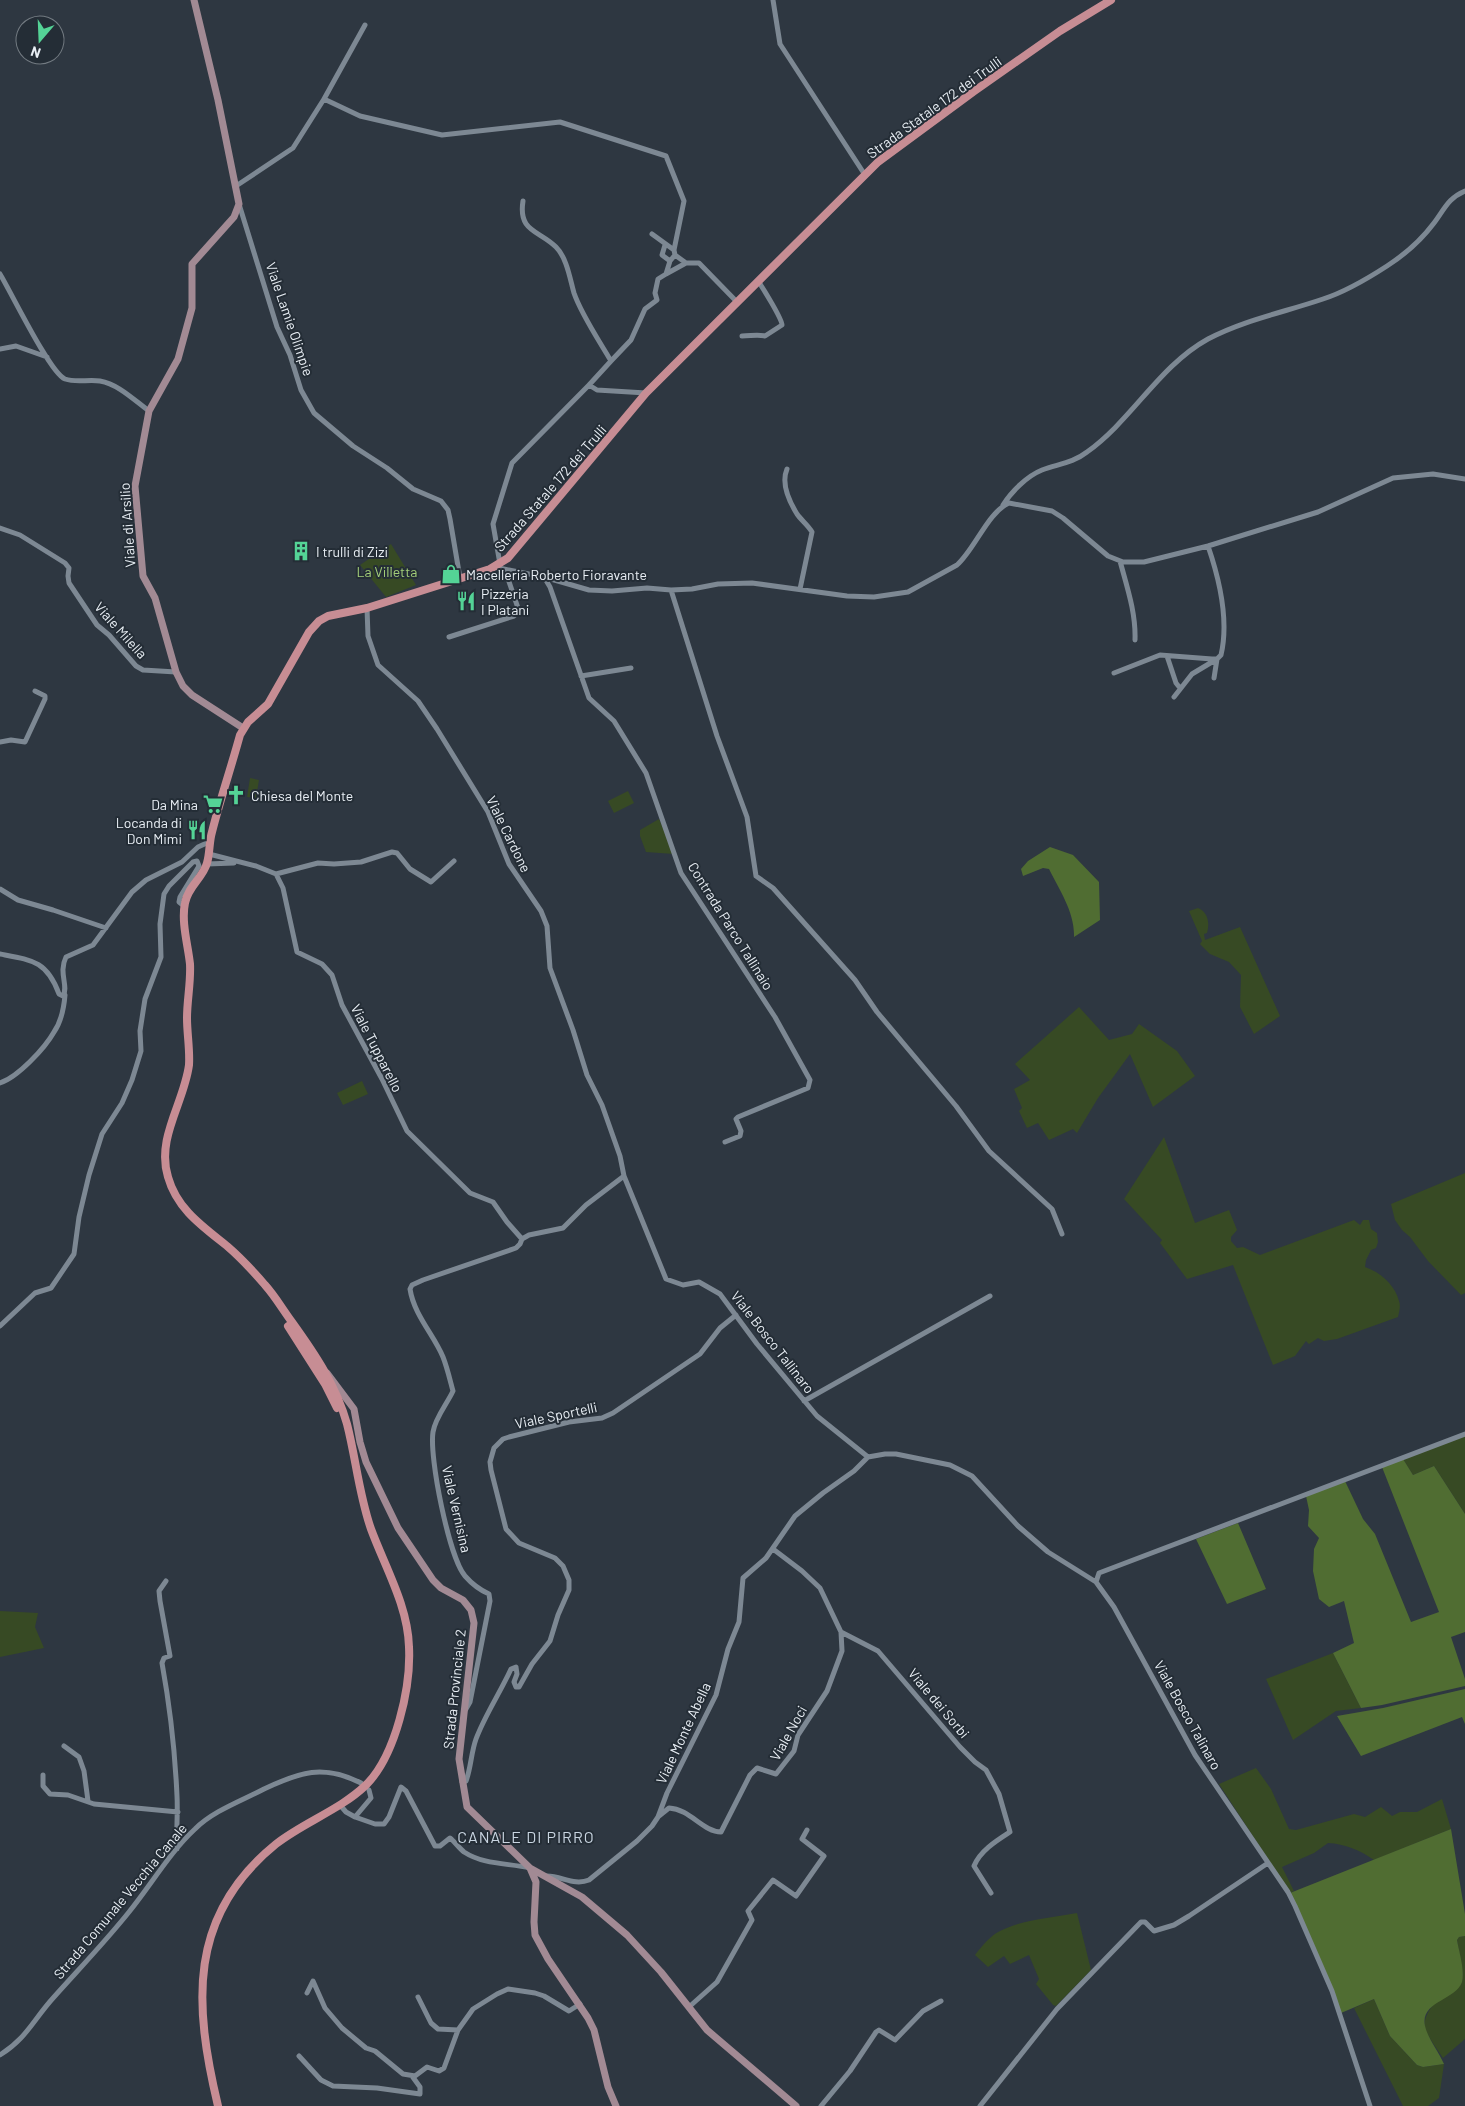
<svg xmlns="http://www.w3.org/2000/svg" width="1465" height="2106" viewBox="0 0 1465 2106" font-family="Barlow,sans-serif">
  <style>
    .green { fill: #374a24 }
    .forest { fill: #506d32 }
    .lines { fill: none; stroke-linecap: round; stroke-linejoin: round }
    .street { stroke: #7d8893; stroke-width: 5 }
    .secondary { stroke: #a28a94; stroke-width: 7 }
    .primary { stroke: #c78d94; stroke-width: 8 }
    .labels { text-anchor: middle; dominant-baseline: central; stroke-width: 4; stroke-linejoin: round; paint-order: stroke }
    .street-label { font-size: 14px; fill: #e9eff5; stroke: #242d36 }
    .poi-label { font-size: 14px; fill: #e9eff5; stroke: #242d36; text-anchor: start }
    .park-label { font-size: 14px; fill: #a4cf79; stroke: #242d36 }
    .quarter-label { font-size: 16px; letter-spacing: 1px; fill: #c9d5e1; stroke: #242d36 }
  </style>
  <rect width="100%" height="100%" fill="#2e3741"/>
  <path class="green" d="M391,544L416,585L386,597L360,565Z
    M250,778L259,780L256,798L247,797Z
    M628,791L634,803L614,813L608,801Z
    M659,819L674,854L646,852L640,836V830Z
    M1198,908C1208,912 1210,923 1207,933L1204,934L1205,940L1240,927L1280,1016L1254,1034L1240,1007L1241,975L1229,962L1210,954L1200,944L1202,941L1189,911Z
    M1079,1007L1109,1040L1132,1034L1139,1024L1177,1051L1195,1076L1153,1107L1130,1054L1098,1098L1077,1133L1073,1129L1049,1140L1038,1123L1027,1128L1019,1111L1022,1108L1014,1089L1030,1080L1015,1064Z
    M362,1081L368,1094L343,1105L337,1093Z
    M1164,1137L1195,1223L1229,1210L1237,1230L1231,1237V1241L1237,1248L1243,1247L1260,1255L1354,1220L1360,1225L1363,1220H1369L1371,1229L1377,1233L1378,1242L1376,1248L1371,1250L1366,1260L1365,1267C1380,1272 1395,1285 1399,1301C1401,1306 1399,1312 1398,1317L1337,1339L1324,1341L1318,1338L1309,1344L1306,1341L1295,1356L1273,1365L1233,1265L1187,1279L1160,1243L1162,1240L1124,1199Z
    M1465,1173V1293L1461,1295L1428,1261L1410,1237L1402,1230L1395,1220L1391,1204Z
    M1465,1435V1514L1434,1466L1413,1475L1403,1459Z
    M0,1611L38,1613L35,1627L44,1648L0,1657Z
    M1333,1653L1361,1708L1336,1711L1293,1740L1266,1679Z
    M1256,1768L1271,1789L1289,1829L1296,1830L1354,1814L1365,1817L1381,1807L1392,1816L1400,1812H1417L1442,1799L1451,1829L1374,1860C1360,1850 1345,1844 1328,1843L1314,1853L1282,1867L1294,1891L1290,1893L1219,1784Z
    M1077,1913L1091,1970L1056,2006L1053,2005L1036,1984L1039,1979L1029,1955L1010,1964L1004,1956L988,1967L975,1955C982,1946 990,1936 1000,1931C1023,1919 1052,1918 1077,1913Z
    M1465,1936V2039L1443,2058C1437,2049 1430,2040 1426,2031C1418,2011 1450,1989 1463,1976L1457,1940L1459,1937Z
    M1374,1999L1390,2036L1417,2065L1423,2067L1444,2064L1439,2098L1428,2106H1403L1354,2008Z"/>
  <path class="forest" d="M1050,847L1073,855L1099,882L1100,920L1074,937C1075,913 1060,891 1049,869L1043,868L1023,876L1021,869L1028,861Z
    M1403,1459L1413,1475L1434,1466L1465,1514V1632L1451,1637L1465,1679V1686L1382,1705L1361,1708L1333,1653L1354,1643L1344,1601L1329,1607L1319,1599L1313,1571L1314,1549L1319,1538L1308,1526L1309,1510L1306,1496L1345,1481L1363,1519L1375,1534L1411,1622L1439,1612L1382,1467Z
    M1238,1523L1266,1589L1227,1604L1196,1539Z
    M1465,1689V1724L1462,1717L1361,1756L1337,1716L1383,1708Z
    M1451,1829L1465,1914V1936L1459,1937L1457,1940C1459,1952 1465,1970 1462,1982C1455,2001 1420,2001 1425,2026C1428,2039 1439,2052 1444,2064L1423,2067L1417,2065L1390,2036L1374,1999L1341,2013L1290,1893Z"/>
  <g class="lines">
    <path class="street" d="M773,0L780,44L865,175
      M324,99L365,25
      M236,186L293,148L324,99L360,116L442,135L560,122L666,156L684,201L674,250L675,255L686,263H699L737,302
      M523,201C518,232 539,230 556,247C567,258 570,279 574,293C581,314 600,342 611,361L589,385
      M239,204L277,327L290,355L301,390L314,413L353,446L387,468L413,489L441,501L448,510L450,519L460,578
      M652,234L674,250
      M665,245L662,255L670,261
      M675,255L670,261L666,274L686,263
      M0,274C11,292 50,373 65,379C77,383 88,379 100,381C118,384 134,400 149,411
      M742,336C751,336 757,334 765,336L782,325C782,319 763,288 758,281
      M0,349L16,346L47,357
      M611,361L631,340L645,309L657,300L655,293L658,279L666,274
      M787,469C781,483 789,501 797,514C801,520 808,525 812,532L800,589
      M1003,505C1011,492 1027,476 1042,470C1058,464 1073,463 1087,452C1132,420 1159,366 1208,339C1244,320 1285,312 1323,299C1345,292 1367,279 1387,266C1404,255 1422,239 1434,223C1444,210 1448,198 1465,191
      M0,528L20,535L65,563L69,568L68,576L69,583L97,625L109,635L136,666L143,670L176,672
      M1120,561C1127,587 1136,613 1135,640
      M500,564L493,524L512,463L589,385L597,390L646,393
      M494,567L544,577L589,590L612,591L647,588L671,590L692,589L718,584L752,583L847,596L874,597L908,592L957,565C975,549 988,512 1009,503L1052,511L1063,518L1108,556L1123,562H1144L1208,546L1318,512L1393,478L1433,474L1465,479
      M544,577L550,587L589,698L614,721L646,773L681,873L775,1017L810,1080L808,1088L738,1117L736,1119L741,1131L740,1136L725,1142
      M671,590L717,736L747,817L756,876L773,888L855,980L877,1012L956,1106L989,1151L1052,1209L1062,1234
      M367,608L368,636L378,665L418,701L437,729L488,812L509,864L541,911L547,926L550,968L573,1030L587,1075L602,1105L620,1156L624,1176L666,1279L683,1285L699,1282L720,1294L757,1344L817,1416L868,1457
      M449,637L514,616L517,613L518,608L505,570
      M1167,656L1176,683L1180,688
      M1114,673L1160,655L1212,659H1217L1221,655C1229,621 1219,578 1208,546
      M581,676L631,668
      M1174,697L1192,674L1217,659L1214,678
      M0,742L11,740L25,742L45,699V696L35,691
      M209,854L256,866L276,874L283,888L297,952L322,964L332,975L342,1005L382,1079L407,1131L470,1193L493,1202L507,1222L522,1239
      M207,864L234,863
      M276,874L318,863L334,864L361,862L392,852L397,853L410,869L431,882L454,861
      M0,889L18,900L53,910L106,928
      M0,954C32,960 47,961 59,994L63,996C69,986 58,973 66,957L93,945L132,892L146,880L182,862L198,847L209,842
      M0,1083C18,1077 45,1048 54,1032C61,1022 64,1007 65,995
      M0,1326L35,1293L51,1288L74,1254L79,1217L89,1175L102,1134L122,1103L132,1080L141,1051L140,1031L145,999L161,957L160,924L164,894L169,886L193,862L197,861L199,866L180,897L179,902L184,906
      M804,1401L990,1296
      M868,1457L885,1454H896L950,1465L972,1476L1018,1526L1048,1552L1096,1582L1114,1607L1195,1755L1288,1892L1295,1906L1332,1991L1370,2106
      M773,1549L802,1571L820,1588L841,1632L878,1651L960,1747L975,1762L986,1770L999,1794L1010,1832C996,1841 980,1851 974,1866L991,1893
      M166,1581L159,1591L160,1601L170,1656L164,1658L162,1663C170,1707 175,1751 177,1796C178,1814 176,1832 177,1849
      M1096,1582L1099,1573L1465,1434
      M466,1709L470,1702L490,1601L489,1594C480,1590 472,1584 465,1576C449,1557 429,1457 433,1432C435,1418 447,1404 453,1391C450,1380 447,1367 443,1357C434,1335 414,1315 410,1289L412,1285L423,1280L516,1248L520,1244L522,1239L529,1235L563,1228L586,1205L624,1176
      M64,1746L79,1757L84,1771L88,1801
      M43,1775V1786L50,1794L68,1795L94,1804L178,1812
      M462,1782L466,1781C471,1768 471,1753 476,1739C485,1715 500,1693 511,1669L516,1667L517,1674L514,1682L516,1687H519L532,1664L550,1641L558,1615L569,1590V1580L563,1566L555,1558L519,1543L506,1529L491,1470L490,1462L494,1448L503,1439L509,1437L569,1422L602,1418L613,1413L700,1354L720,1328L736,1315
      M340,1805L346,1812L355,1817L371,1798L369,1790
      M659,1816L669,1808C690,1809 703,1832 721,1832L750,1775L757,1768L776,1774L794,1751L798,1735L827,1691L842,1651L841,1632
      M355,1817L375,1824H384L389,1817L401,1787L406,1791L435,1846H440L450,1838C455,1842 459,1848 464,1852C484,1865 508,1863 530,1868
      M547,1876C562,1876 574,1886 589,1880L637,1841L652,1826L658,1817L667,1793L716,1695L728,1649L739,1622L743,1578L766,1558L795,1516L823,1493L854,1471L868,1457
      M307,1993L313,1981L325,2008L342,2028L366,2048L375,2051L403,2074L415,2076L427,2067L439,2071L444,2068L458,2030L473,2009L497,1994L508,1989L535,1993L544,1996L569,2011L580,2004
      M418,1997L431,2023L438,2029L458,2030
      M689,2007L717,1982L752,1920L748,1911L773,1880L796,1896L824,1856L802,1839L807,1830
      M0,2055C27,2038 33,2020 54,1997C79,1969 105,1942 129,1912C151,1885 170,1852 195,1829C213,1811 241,1801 264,1789C300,1772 323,1764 361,1783
      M299,2056L321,2080L333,2086L377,2088L420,2094V2087L412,2076
      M821,2106L850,2071L876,2032L879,2030L895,2040L923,2011L941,2001
      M980,2106L1057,2009L1141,1922H1145L1154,1931L1174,1925L1189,1916L1268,1863"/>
    <path class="secondary" d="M194,0L218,100L239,204L234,217L192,264V308L178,359L149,411L135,486L143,576L155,598L176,672L183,686L192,695L243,728
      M327,1373L354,1409L360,1442L366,1462L398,1528L433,1580L441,1588L463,1600L471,1610L474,1623L459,1759L467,1807L530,1868L536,1882L534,1922L535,1935L548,1959L588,2018L594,2030L608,2087L616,2106
      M530,1868L582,1897L627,1935L661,1972L707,2030L796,2106"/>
    <path class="primary" d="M288,1326L325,1384L337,1408
      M218,2106C194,2005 187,1916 276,1844C304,1822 340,1810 366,1785C396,1755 411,1687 409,1647C408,1606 385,1567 371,1529C359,1495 356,1459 347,1424C336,1385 315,1354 292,1322C283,1310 275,1296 265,1285C253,1271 241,1258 227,1246C202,1226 177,1209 168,1177C156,1138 184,1103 189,1065C190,1049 187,1034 187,1018C187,1000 191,982 190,964C188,945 181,922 185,903C188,886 203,878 207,863C210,853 209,842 212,832C220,800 231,768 240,735L248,722L268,704L309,632L319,621L328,616L367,608L490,569L508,558L646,393L878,162L973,92L1060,31L1111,0"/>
  </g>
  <defs>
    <symbol id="building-bare" viewBox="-9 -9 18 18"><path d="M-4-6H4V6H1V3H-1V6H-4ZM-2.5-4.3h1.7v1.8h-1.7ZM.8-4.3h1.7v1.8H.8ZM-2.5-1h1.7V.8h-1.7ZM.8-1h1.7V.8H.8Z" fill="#54d396" stroke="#242d36" stroke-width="2.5" paint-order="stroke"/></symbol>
    <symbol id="shop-bare" viewBox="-9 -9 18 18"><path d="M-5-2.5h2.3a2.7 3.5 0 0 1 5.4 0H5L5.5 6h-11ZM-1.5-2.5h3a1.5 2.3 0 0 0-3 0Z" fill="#54d396" stroke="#242d36" stroke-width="2.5" paint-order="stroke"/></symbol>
    <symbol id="restaurant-bare" viewBox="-9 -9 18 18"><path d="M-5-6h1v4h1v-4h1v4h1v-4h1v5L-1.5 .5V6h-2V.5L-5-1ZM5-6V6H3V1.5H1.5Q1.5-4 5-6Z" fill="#54d396" stroke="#242d36" stroke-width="2.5" paint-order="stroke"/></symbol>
    <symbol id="church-bare" viewBox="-9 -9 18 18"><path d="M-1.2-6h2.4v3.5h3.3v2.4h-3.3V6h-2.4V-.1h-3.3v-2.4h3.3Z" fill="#54d396" stroke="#242d36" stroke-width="2.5" paint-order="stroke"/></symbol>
    <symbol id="supermarket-bare" viewBox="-9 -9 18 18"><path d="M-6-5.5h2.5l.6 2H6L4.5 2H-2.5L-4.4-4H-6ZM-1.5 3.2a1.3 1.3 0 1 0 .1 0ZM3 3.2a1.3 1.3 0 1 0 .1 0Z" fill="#54d396" stroke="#242d36" stroke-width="2.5" paint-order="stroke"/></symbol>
  </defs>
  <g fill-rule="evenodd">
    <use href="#building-bare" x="287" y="537" width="28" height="28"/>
    <use href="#shop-bare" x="437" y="560" width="28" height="28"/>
    <use href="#restaurant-bare" x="452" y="587" width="28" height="28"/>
    <use href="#church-bare" x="222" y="781" width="28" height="28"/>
    <use href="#supermarket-bare" x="199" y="790" width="28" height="28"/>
    <use href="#restaurant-bare" x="183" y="816" width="28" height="28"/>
  </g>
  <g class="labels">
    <g class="street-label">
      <text transform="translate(934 107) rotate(-36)">Strada Statale 172 dei Trulli</text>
      <text transform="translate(290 319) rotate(71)">Viale Lamie Olimpie</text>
      <text transform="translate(550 488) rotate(-49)">Strada Statale 172 dei Trulli</text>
      <text transform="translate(127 525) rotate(-94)">Viale di Arsilio</text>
      <text transform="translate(121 630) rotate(48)">Viale Milella</text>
      <text transform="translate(509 834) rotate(64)">Viale Cardone</text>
      <text transform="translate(731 926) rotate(58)">Contrada Parco Tallinaio</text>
      <text transform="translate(377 1048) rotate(63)">Viale Tupparello</text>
      <text transform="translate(773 1342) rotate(52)">Viale Bosco Tallinaro</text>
      <text transform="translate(556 1415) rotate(-12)">Viale Sportelli</text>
      <text transform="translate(457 1509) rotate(77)">Viale Vernisina</text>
      <text transform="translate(454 1689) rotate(-84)">Strada Provinciale 2</text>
      <text transform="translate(939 1703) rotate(50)">Viale dei Sorbi</text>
      <text transform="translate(1188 1715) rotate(61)">Viale Bosco Talinaro</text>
      <text transform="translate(683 1733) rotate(-65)">Viale Monte Abella</text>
      <text transform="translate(788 1733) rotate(-61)">Viale Noci</text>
      <text transform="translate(120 1901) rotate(-50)">Strada Comunale Vecchia Canale</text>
    </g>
    <g class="poi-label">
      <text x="316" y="551">I trulli di Zizi</text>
      <text x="466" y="574">Macelleria Roberto Fioravante</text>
      <text x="481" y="593">Pizzeria<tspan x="481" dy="16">I Platani</tspan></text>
      <text x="251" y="795">Chiesa del Monte</text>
      <text x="198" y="804" text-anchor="end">Da Mina</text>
      <text x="182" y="822" text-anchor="end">Locanda di<tspan x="182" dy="16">Don Mimi</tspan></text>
    </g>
    <g class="park-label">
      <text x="387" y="571">La Villetta</text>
    </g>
    <g class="quarter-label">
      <text x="526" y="1836">CANALE DI PIRRO</text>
    </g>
  </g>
  <g transform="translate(40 40) rotate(199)"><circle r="24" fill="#242d36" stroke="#737b82"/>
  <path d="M0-4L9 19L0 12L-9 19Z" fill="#54d396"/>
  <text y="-8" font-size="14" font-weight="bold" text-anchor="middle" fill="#e9eff5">N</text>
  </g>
</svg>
